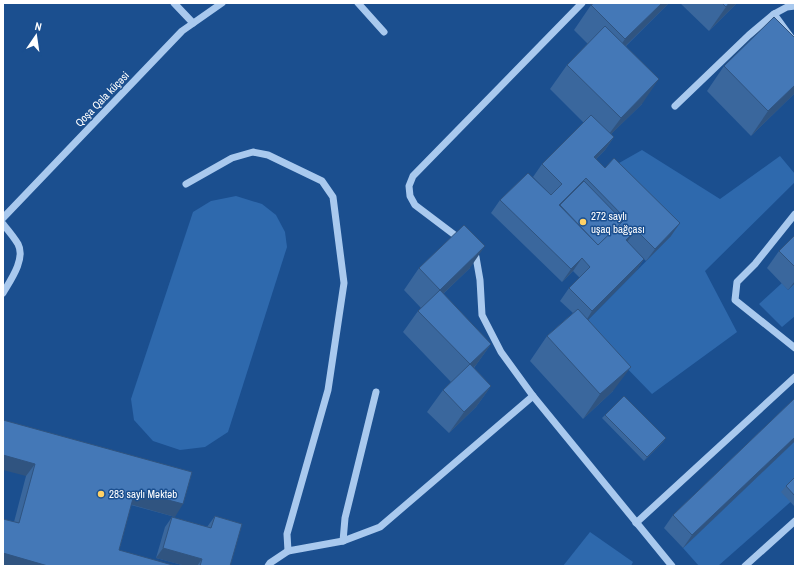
<svg xmlns="http://www.w3.org/2000/svg" width="798" height="569" font-family="'Archivo Narrow',sans-serif">
  <style>
    .green { fill: #2e69ad }
    .lines { fill: none; stroke-linecap: round; stroke-linejoin: round }
    .minor { stroke: #a9c9ee; stroke-width: 7 }
    .wall { fill: #3a679d }
    .shaded-wall { fill: #305480 }
    .building { fill: #4478b7; stroke: #305480; fill-rule: evenodd }
    .poi-dot { fill: #ffd166; stroke: #1b4f8f; stroke-width: 1.5 }
    .labels { text-anchor: middle; stroke-width: 3; stroke-linejoin: round; paint-order: stroke }
    .street-label { font-size: 11px; fill: #fff; stroke: #1b4f8f }
    .poi-label { font-size: 11px; fill: #fff; stroke: #1b4f8f; text-anchor: start }
  </style>
  <rect width="100%" height="100%" fill="#1b4f8f"/>
  <g class="green">
    <path d="M642 150 720 199 780 156 795 174V182L705 271 737 332 652 394 584 324 671 236 605 171Z"/>
    <path d="M236 196 262 204 276 215 285 232 287 247 228 432 205 447 180 450 153 441 134 420 131 399 193 212 211 201Z"/>
    <path d="M782 283 788 290 795 283V316L782 327 759 304Z"/>
    <path d="M795 441V498L718 566H699L683 548Z"/>
    <path d="M590 532 633 562 631 566H563Z"/>
  </g>
  <g class="lines">
    <g class="minor">
      <path d="M174 3 193 23"/>
      <path d="M358 3 384 32"/>
      <path d="M774 14 795 43"/>
      <path d="M675 106 749 35 774 14 787 7 795 6"/>
      <path d="M186 184 232 158 253 152 268 155 322 181 333 197 344 283 328 390 287 534 288 551 343 541 380 527 533 396"/>
      <path d="M795 214 755 264 737 282 735 300 795 348"/>
      <path d="M3 218 182 31 222 3"/>
      <path d="M3 224C8 230 14 237 18 244 26 259 10 281 3 293"/>
      <path d="M460 239 415 205 410 196 409 186 413 176 582 3"/>
      <path d="M471 252 476 257 480 280 482 315 501 352 533 396 672 566"/>
      <path d="M636 523 795 377"/>
      <path d="M343 541 345 518 376 392"/>
      <path d="M268 566 270 563 288 551"/>
      <path d="M745 566 795 521"/>
    </g>
  </g>
  <g class="wall">
    <path d="M669 3 626 46 642 104 611 134 614 137 605 150 596 159 671 236 646 261 644 259 636 271 588 319 613 391 583 419 530 361 547 336 573 313 560 301 569 288 580 278 573 271 562 282 491 213 500 200 551 195 533 177 542 164 584 123 550 89 567 65 588 44 574 30 591 5Z"/>
    <path d="M680 3H737L709 31Z"/>
    <path d="M795 38V93L751 136 707 91 724 66Z"/>
    <path d="M795 235V283L788 290 767 268 779 251Z"/>
    <path d="M419 268H470L443 294 491 344 476 365 474 368 491 386 476 407 449 433 427 412 443 390 451 382 403 332 418 311 421 308 404 290Z"/>
    <path d="M795 398V441L683 548 664 528 673 515Z"/>
    <path d="M605 415 666 438 663 442 644 461 602 418Z"/>
    <path d="M3 420 175 517 131 505 119 550 14 522 26 476Z"/>
    <path d="M795 477V507L781 492 786 486Z"/>
    <path d="M215 516 230 566H186L156 558 165 527 172 517 207 527Z"/>
  </g>
  <g class="shaded-wall">
    <path d="M662 3H669L607 64 625 39Z"/>
    <path d="M729 3H737L709 31 726 7Z"/>
    <path d="M659 79 642 104 603 142 621 118Z"/>
    <path d="M795 85V93L751 136 768 111Z"/>
    <path d="M614 137 605 150 585 170 594 157Z"/>
    <path d="M680 223 671 236 646 261 655 249Z"/>
    <path d="M636 230 627 242 626 240Z"/>
    <path d="M485 246 470 268 424 312 440 290Z"/>
    <path d="M582 258 573 271 562 282 571 269Z"/>
    <path d="M644 259 636 271 584 324 592 311Z"/>
    <path d="M795 281V283L788 290Z"/>
    <path d="M491 344 476 365 455 386 470 364Z"/>
    <path d="M631 367 613 391 583 419 600 394Z"/>
    <path d="M491 386 476 407 449 433 464 412Z"/>
    <path d="M795 437V441L683 548 692 535Z"/>
    <path d="M666 438 663 442 644 461 647 457Z"/>
    <path d="M3 455 35 464 26 476 3 470Z"/>
    <path d="M135 491 183 504 175 517 126 503Z"/>
    <path d="M163 548 202 559 197 566H186L156 558Z"/>
    <path d="M3 553 48 566H3Z"/>
  </g>
  <g class="building">
    <path d="M594 3H662L625 39 591 5Z"/>
    <path d="M722 3H729L726 7Z"/>
    <path d="M774 17 795 38V85L768 111 724 66Z"/>
    <path d="M605 26 659 79 621 118 567 65Z"/>
    <path d="M591 115 614 137 594 157 605 168 614 158 680 223 655 249 636 230 626 240 644 259 592 311 569 288 590 267 582 258 571 269 500 200 528 173 551 195 562 184 542 164ZM586 178 625 218 598 245 559 205Z"/>
    <path d="M584 181 623 221 598 245 560 205Z"/>
    <path d="M464 225 485 246 440 290 491 344 470 364 418 311 440 290 419 268Z"/>
    <path d="M795 235V267L779 251Z"/>
    <path d="M578 309 631 367 600 394 547 336Z"/>
    <path d="M470 364 491 386 464 412 443 390Z"/>
    <path d="M624 396 666 438 647 457 605 415Z"/>
    <path d="M795 398V437L692 535 673 515Z"/>
    <path d="M3 420 192 472 183 504 135 491 119 550 176 566H48L3 553V519L19 523 35 464 3 455Z"/>
    <path d="M795 477V496L786 486Z"/>
    <path d="M215 516 242 524 230 566H200L202 559 163 548 172 517 211 528Z"/>
  </g>
  <g class="poi-dot">
    <circle cx="583" cy="222" r="4"/>
    <circle cx="101" cy="494" r="4"/>
  </g>
  <g class="labels">
    <g class="street-label">
      <text transform="translate(102 99) rotate(-46)" y="4">Qoşa Qala küçəsi</text>
    </g>
    <g class="poi-label">
      <text x="591" y="220">272 saylı<tspan x="591" dy="13">uşaq bağçası</tspan></text>
      <text x="109" y="498">283 saylı Məktəb</text>
    </g>
  </g>
  <rect width="798" height="569" fill="none" stroke="#ffffff" stroke-width="8"/>
  <g transform="translate(36 36) rotate(13)" stroke="#1b4f8f" stroke-width="3" paint-order="stroke">
  <path d="M0-3L7 15L0 10L-7 15Z" fill="#ffffff"/>
  <text y="-6" font-size="11" font-weight="bold" text-anchor="middle" fill="#ffffff">N</text>
  </g>
</svg>
